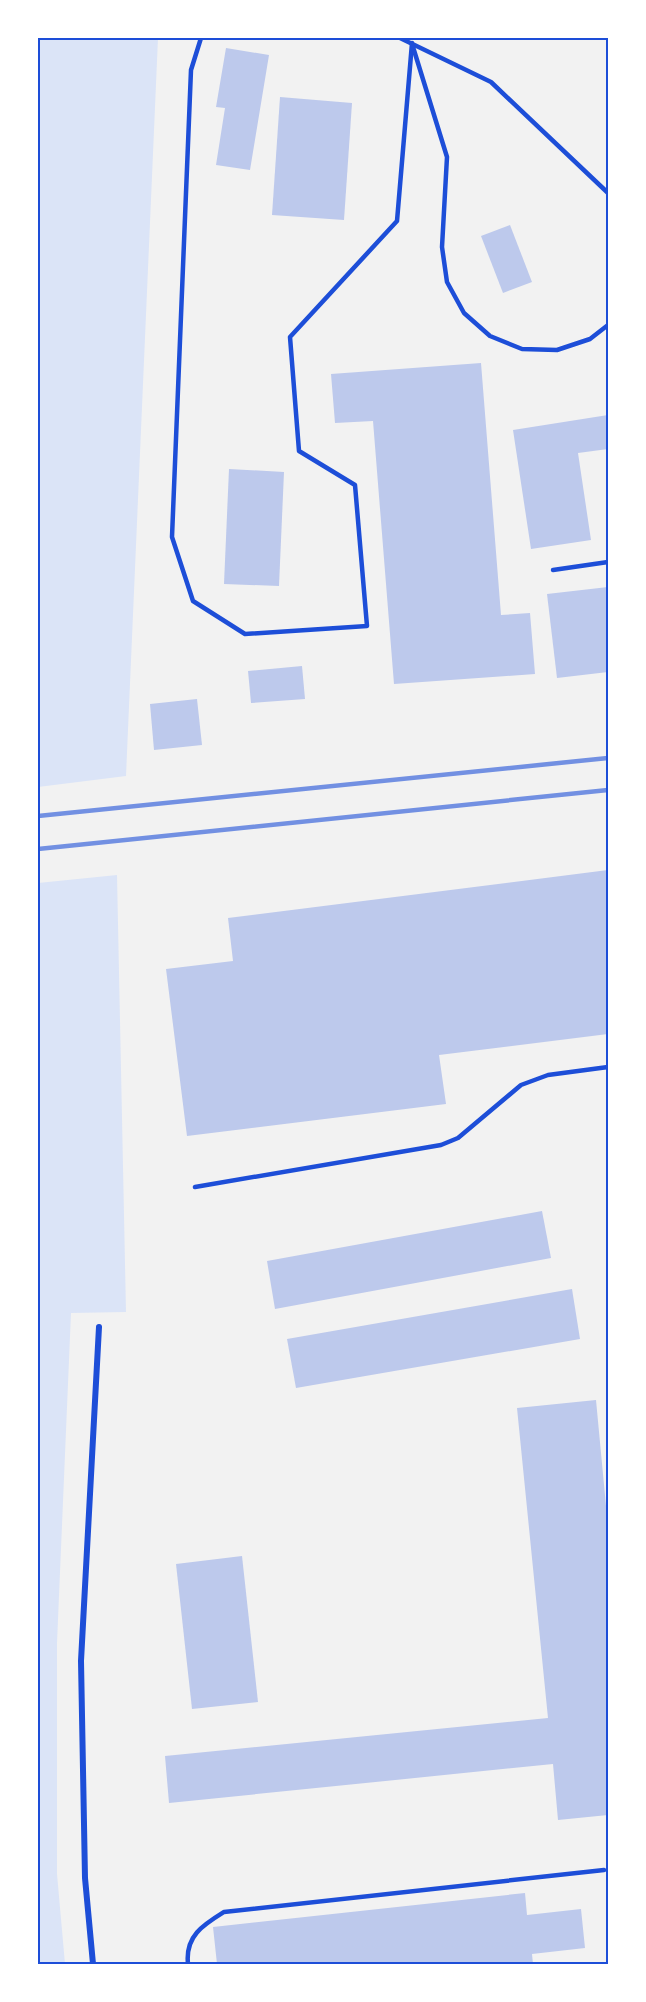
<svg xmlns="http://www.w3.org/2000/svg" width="646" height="2002" font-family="'Noto Sans',sans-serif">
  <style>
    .green { fill: #dbe4f7 }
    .building { fill: #bdc9ec }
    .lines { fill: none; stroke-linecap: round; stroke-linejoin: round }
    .service { stroke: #1d4ed8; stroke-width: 4.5 }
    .minor { stroke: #1d4ed8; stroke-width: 6 }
    .rail { stroke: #7290e2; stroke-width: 4.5 }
    .neatline { fill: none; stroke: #1d4ed8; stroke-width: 2 }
  </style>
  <rect width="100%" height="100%" fill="#f2f2f2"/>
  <g class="green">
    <path d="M38 38H158L126 776 38 787Z"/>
    <path d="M117 875 126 1312 71 1313 57 1643V1874L65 1964H38V883Z"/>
  </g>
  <g class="building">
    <path d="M226 48 269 55 250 170 216 165 225 108 216 107Z"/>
    <path d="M280 97 352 103 344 220 272 215Z"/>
    <path d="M510 225 532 282 503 293 481 236Z"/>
    <path d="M481 363 501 615 530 613 535 674 394 684 373 421 335 423 331 374Z"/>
    <path d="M608 415V449L578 453 591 540 531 549 513 430Z"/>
    <path d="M229 469 284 472 279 586 224 584Z"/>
    <path d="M608 587V672L557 678 547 594Z"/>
    <path d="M302 666 305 699 251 703 248 671Z"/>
    <path d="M197 699 202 745 154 750 150 704Z"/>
    <path d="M608 870V1034L439 1055 446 1104 187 1136 166 969 233 961 228 918Z"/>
    <path d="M542 1211 551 1258 275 1309 267 1261Z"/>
    <path d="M572 1289 580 1339 296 1388 287 1339Z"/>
    <path d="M596 1400 608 1527V1815L558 1820 553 1764 169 1803 165 1756 548 1718 517 1408Z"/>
    <path d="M242 1556 258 1702 192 1709 176 1564Z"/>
    <path d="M525 1893 527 1915 581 1909 585 1948 532 1954 533 1964H217L213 1927Z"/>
  </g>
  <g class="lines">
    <g class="service">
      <path d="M201 38 191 70 172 537 193 601 245 634 367 626 355 485 299 451 290 337 397 221 412 43"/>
      <path d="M400 38 491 82 608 193"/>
      <path d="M413 47 447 157 442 247 447 282 464 313 490 336 522 349 557 350 590 339 608 325"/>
      <path d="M553 570 608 562"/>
      <path d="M195 1187 441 1145 458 1138 521 1085 548 1075 608 1067"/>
      <path d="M188 1964C185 1936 203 1925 224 1912L604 1870"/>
    </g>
    <path class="minor" d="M93 1964 85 1878 81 1661 99 1327"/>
    <g class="rail">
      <path d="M38 816 608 758"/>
      <path d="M38 849 608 790"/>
    </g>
  </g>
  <rect width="646" height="2002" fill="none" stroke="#ffffff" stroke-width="78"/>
  <rect x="39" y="39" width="568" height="1924" class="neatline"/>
</svg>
